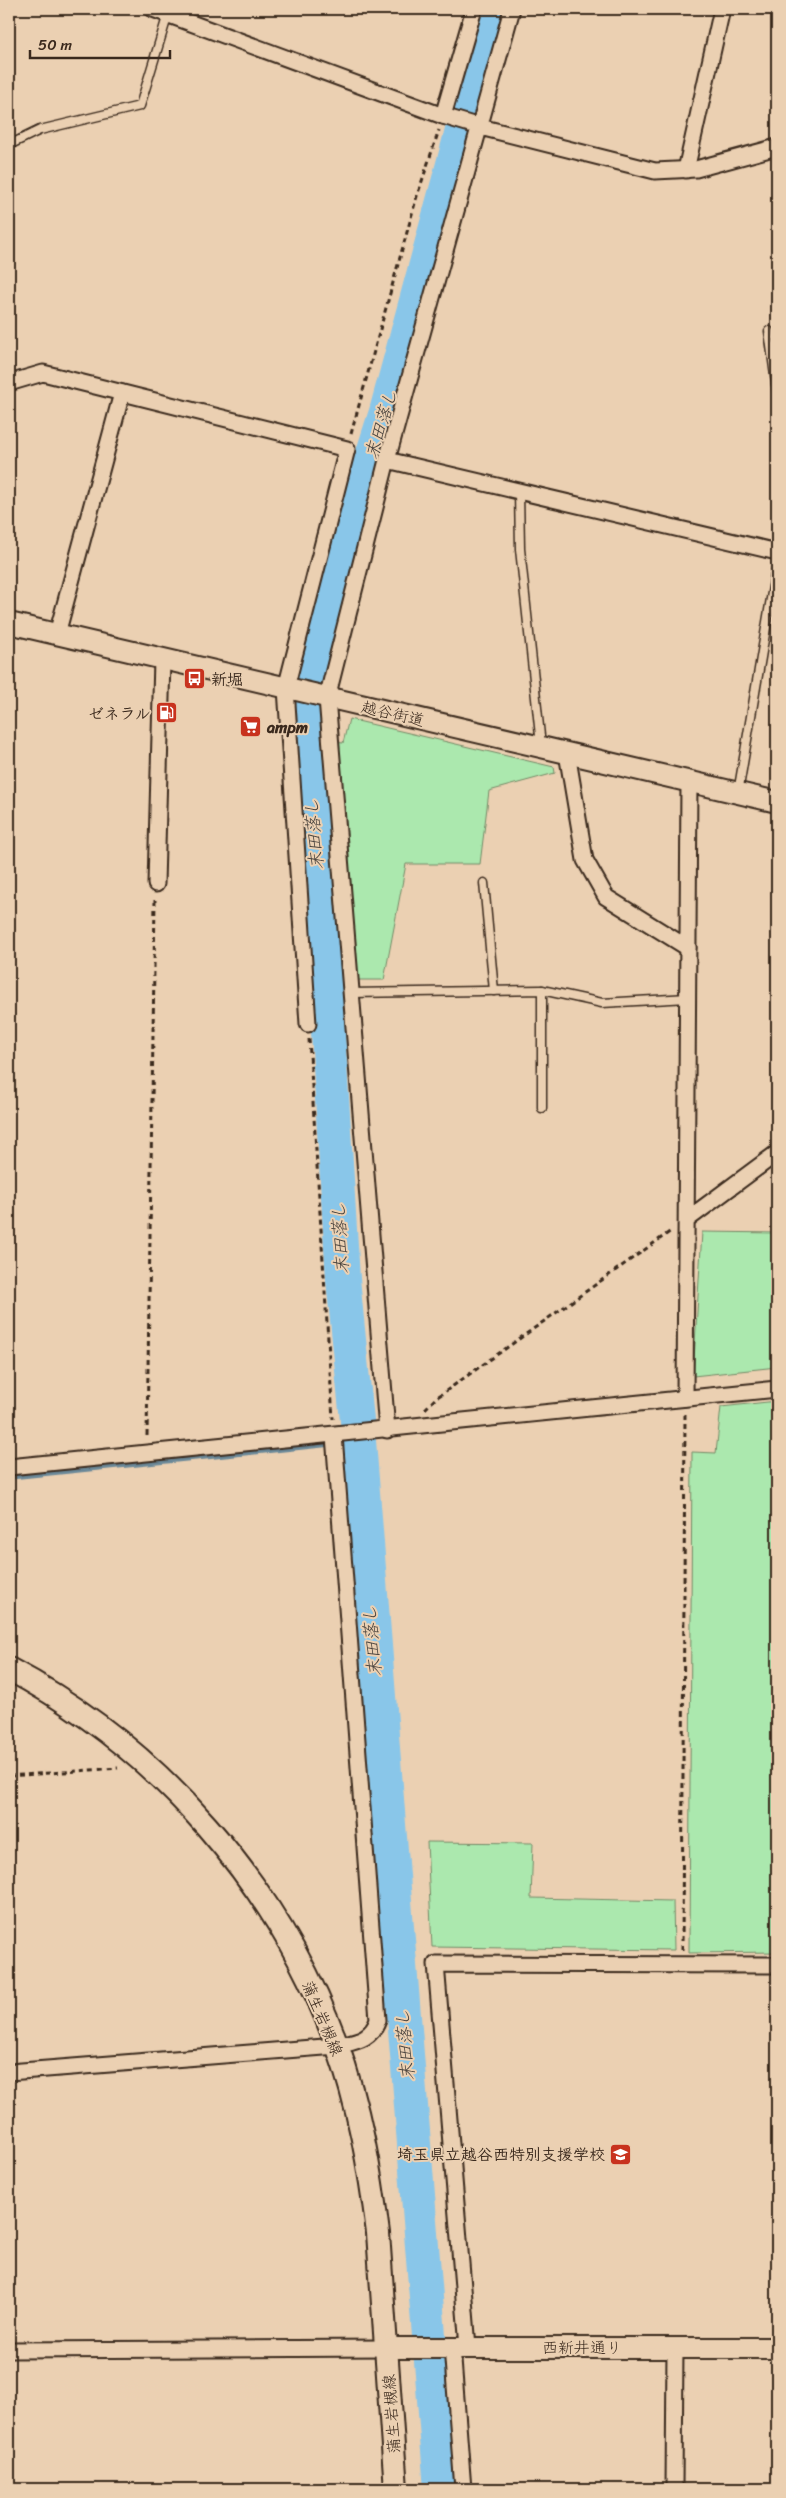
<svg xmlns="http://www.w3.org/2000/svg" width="786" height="2498" font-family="Sriracha,'Klee One',sans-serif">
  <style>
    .green { fill: #abe8ae; stroke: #738966 }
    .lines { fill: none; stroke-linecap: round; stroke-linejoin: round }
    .stream { stroke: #6a8898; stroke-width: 5.5 }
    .river { stroke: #89c6e9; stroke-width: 34 }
    .service-casing { stroke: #3b2a1e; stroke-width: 11 }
    .minor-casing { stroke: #3b2a1e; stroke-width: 19 }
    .tertiary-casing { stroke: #3b2a1e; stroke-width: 24 }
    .secondary-casing { stroke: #3b2a1e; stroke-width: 26 }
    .path { stroke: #3b2a1e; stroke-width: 3; stroke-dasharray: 5 4; stroke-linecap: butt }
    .service { stroke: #ebd0b2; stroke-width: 8 }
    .minor { stroke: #ebd0b2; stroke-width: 15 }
    .tertiary { stroke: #ebd0b2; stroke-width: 20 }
    .secondary { stroke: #ebd0b2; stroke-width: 22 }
    .labels { text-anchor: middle; stroke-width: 4; stroke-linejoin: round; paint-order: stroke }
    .poi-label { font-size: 16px; font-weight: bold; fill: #3b2a1e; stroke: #ebd0b2; text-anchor: start }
    .street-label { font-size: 16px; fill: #3b2a1e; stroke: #ebd0b2 }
    .water-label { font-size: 18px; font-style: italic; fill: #47413c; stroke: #ebd0b2 }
  </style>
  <rect width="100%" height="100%" fill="#ebd0b2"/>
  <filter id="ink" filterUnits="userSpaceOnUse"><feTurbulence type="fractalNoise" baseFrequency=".02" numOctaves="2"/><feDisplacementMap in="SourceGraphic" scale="10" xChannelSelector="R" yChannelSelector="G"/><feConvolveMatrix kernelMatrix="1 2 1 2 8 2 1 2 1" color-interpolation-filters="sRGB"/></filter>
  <g filter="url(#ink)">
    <g class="green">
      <path d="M349 719 554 767 555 773 489 791 480 864H406L384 980H358L334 742 343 743Z"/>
      <path d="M702 1232 777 1233V1367L693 1376Z"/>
      <path d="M777 1401V1952L689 1953 692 1452 716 1453 721 1407Z"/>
      <path d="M427 1842 533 1843 531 1898 673 1901 674 1950 432 1947Z"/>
    </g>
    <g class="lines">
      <g class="stream">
        <path d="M9 1477 359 1441"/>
        <path d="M9 2476 11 2489"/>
      </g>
      <path class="river" d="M441 2489 359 1441 343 1279 322 932 305 727 310 674 353 516 386 412 495 9"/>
      <defs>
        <g id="service">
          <path d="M9 145 40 130 140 106 168 14"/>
          <path d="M769 331 777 391"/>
          <path d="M519 491 520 549 541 745"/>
          <path d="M738 793 777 563"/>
          <path d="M484 883 494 991"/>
          <path d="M350 993 542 990 602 1003 688 998"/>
          <path d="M542 1108V990"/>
        </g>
        <g id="minor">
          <path d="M153 9 443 116 480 127 655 171 696 169 777 147"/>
          <path d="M443 116 474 9"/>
          <path d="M686 170 722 9"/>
          <path d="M9 383 43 373 347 449 286 688 308 1024"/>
          <path d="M387 460 777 552"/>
          <path d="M57 634 122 393"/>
          <path d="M567 753 585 860 606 897 688 948"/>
          <path d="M156 884 162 660"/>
          <path d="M688 1219 777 1153"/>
          <path d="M685 1398 689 781"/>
          <path d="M387 1430 327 698 387 460 512 9"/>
          <path d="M9 1467 777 1389"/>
          <path d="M9 2072 337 2046C356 2041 371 2040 378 2020L334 1435"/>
          <path d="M452 2347 463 2489"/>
          <path d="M468 2347 436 1964 777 1965"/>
          <path d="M9 2350 386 2348"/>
          <path d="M674 2489 675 2347"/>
        </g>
        <g id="tertiary">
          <path d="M9 623 777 802"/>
          <path d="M386 2348H777"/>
        </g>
        <path id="secondary" d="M9 1669C159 1748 278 1885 337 2045 359 2106 370 2169 378 2233L396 2489"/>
      </defs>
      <use href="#service" class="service-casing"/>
      <use href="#minor" class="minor-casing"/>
      <use href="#tertiary" class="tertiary-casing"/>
      <use href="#secondary" class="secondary-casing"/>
      <g class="path">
        <path d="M351 434 417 196 439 130"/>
        <path d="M309 1039 333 1419"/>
        <path d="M425 1409 436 1398 671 1231"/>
        <path d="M147 1436 155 900"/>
        <path d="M9 1776 118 1768"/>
        <path d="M682 1950 685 1414"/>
      </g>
      <use href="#service" class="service"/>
      <use href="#minor" class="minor"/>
      <use href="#tertiary" class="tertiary"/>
      <use href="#secondary" class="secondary"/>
    </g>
  </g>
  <defs>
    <symbol id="bus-square" viewBox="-11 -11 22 22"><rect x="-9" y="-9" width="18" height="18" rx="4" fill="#c8321e" stroke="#ebd0b2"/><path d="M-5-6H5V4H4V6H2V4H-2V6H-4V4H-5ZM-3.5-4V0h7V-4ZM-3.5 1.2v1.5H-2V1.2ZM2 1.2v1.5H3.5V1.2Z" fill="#fff"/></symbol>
    <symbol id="fuel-square" viewBox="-11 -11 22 22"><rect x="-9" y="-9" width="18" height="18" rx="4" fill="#c8321e" stroke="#ebd0b2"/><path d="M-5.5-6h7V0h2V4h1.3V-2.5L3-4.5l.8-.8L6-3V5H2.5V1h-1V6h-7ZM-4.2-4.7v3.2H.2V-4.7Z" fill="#fff"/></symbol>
    <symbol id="supermarket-square" viewBox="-11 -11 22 22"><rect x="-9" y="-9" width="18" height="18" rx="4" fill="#c8321e" stroke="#ebd0b2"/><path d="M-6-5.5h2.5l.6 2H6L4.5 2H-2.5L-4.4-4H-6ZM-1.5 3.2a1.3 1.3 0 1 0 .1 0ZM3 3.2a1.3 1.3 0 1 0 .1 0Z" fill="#fff"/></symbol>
    <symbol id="school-square" viewBox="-11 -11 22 22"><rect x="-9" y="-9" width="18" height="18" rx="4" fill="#c8321e" stroke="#ebd0b2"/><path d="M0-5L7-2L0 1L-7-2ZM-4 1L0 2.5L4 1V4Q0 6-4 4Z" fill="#fff"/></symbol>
  </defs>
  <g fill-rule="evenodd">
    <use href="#bus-square" x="182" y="666" width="25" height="25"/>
    <use href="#fuel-square" x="154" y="700" width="25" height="25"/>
    <use href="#supermarket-square" x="238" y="714" width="25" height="25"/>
    <use href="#school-square" x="608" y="2142" width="25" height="25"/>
  </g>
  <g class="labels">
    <g class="poi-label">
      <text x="211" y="685">新堀</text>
      <text x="151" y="719" text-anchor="end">ゼネラル</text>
      <text x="267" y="733">ampm</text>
      <text x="605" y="2160" text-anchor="end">埼玉県立越谷西特別支援学校</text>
    </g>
    <g class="street-label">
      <text transform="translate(393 713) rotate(13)" y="6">越谷街道</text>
      <text transform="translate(323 2018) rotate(67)" y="6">蒲生岩槻線</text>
      <text x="582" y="2353">西新井通り</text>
      <text transform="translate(391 2414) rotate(-94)" y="6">蒲生岩槻線</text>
    </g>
    <g class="water-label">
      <text transform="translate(381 424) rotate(-73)" y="6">末田落し</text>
      <text transform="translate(314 834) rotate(-95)" y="6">末田落し</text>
      <text transform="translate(340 1238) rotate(-93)" y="6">末田落し</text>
      <text transform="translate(372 1641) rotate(-95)" y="6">末田落し</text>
      <text transform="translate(405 2045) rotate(-95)" y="6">末田落し</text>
    </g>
  </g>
  <rect width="786" height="2498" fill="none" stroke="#ebd0b2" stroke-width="30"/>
  <rect x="15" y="15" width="756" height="2468" fill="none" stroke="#3b2a1e" stroke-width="2" filter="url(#ink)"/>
  <path d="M30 50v8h140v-8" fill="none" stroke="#3b2a1e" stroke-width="2.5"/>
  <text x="38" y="50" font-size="15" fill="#3b2a1e" stroke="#ebd0b2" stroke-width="4" paint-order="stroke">50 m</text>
</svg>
